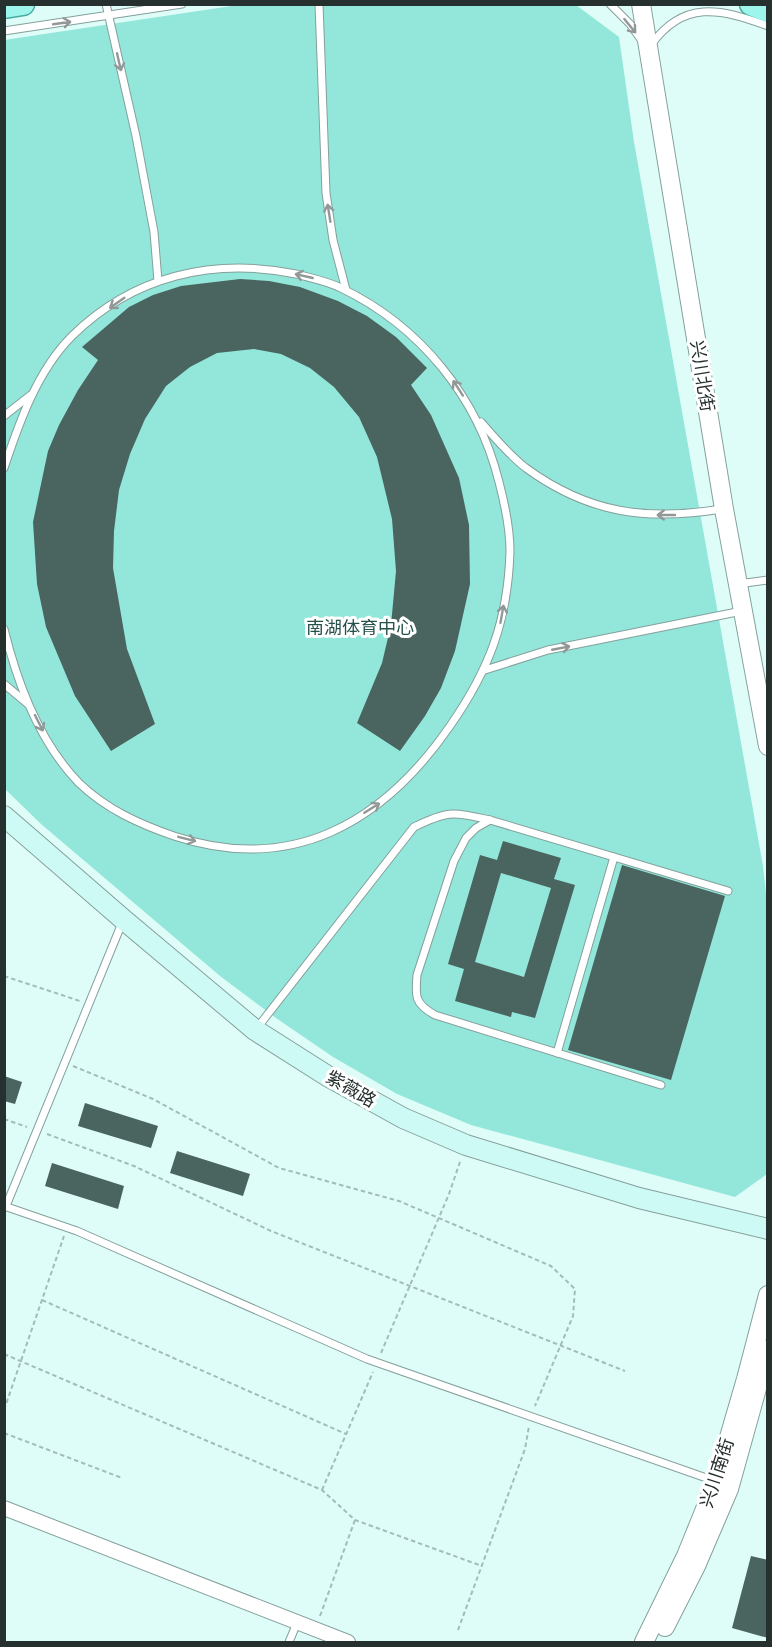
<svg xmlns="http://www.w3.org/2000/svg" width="772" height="1647" font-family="'PT Sans','Noto Sans SC',sans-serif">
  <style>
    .green { fill: #93e7da }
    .building { fill: #4a6460; fill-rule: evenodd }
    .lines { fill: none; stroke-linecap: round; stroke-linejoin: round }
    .service-casing { stroke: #84a09c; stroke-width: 9 }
    .minor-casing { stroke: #84a09c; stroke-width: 16 }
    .tertiary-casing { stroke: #84a09c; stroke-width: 20 }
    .secondary-casing { stroke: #84a09c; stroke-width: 22 }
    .primary-casing { stroke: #49aca0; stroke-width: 25 }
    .path { stroke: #a4bcb8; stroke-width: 2; stroke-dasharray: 4.5 3; stroke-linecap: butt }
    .service { stroke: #fff; stroke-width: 7 }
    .minor { stroke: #fff; stroke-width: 14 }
    .tertiary { stroke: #fff; stroke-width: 18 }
    .secondary { stroke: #cefaf5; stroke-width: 20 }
    .primary { stroke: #9df5eb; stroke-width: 22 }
    .oneway { stroke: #929897 }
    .labels { text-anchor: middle; stroke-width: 6; stroke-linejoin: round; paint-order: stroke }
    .street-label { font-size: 18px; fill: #26312f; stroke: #fff }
    .park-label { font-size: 18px; fill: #27524c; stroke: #fff }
  </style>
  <rect width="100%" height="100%" fill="#dffdf8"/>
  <path class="green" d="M245 4 576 5 619 37 634 142 763 866 767 903V1174L735 1197 471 1125 397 1094 333 1057 276 1018 220 976 41 824 5 789 4 40Z"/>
  <g class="building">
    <path d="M240 279 269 281 300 287 338 301 367 316 396 337 427 368 411 385 431 415 459 478 469 525 470 584 455 651 441 688 425 716 400 751 357 723 382 663 391 625 396 571 392 519 377 457 359 417 334 387 310 368 281 354 254 349 217 353 190 367 166 386 145 419 130 454 119 490 114 531 113 568 127 649 155 724 111 751 75 696 46 627 37 584 33 522 48 451 59 425 78 390 98 360 82 347 129 307 153 295 181 286Z"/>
    <path d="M503 841 561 858 554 879 575 885 535 1018 512 1012 511 1017 455 1001 464 969 448 964 480 855 497 860ZM501 873 551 888 524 977 475 962Z"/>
    <path d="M622 865 725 896 671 1080 568 1050Z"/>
    <path d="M4 1076 22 1082 15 1104 4 1101Z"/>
    <path d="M85 1103 158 1126 151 1148 78 1126Z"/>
    <path d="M177 1151 250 1174 243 1196 170 1173Z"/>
    <path d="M52 1163 124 1186 118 1209 45 1186Z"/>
    <path d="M751 1556 768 1560V1638L732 1628Z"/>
  </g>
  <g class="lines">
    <defs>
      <g id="service">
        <path d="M106 4 136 136 154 232 158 281"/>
        <path d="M319 4 326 193 333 240 346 290"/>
        <path d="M610 4 630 24 642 41"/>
        <path d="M4 31 182 4"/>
        <path d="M651 45C683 0 720 8 768 26"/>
        <path d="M4 416 32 394"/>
        <path d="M481 422C495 438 509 455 526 468 589 514 647 521 722 509"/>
        <path d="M4 468C19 423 37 371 72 336 133 276 213 257 296 274 311 278 327 281 341 288 420 326 478 397 499 482 505 505 510 528 510 551 508 621 489 670 450 726 383 823 292 875 174 836 139 824 106 809 79 783 40 743 17 682 4 629"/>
        <path d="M738 584 768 580"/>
        <path d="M485 670 548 650 742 611"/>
        <path d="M4 684 28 704"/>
        <path d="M490 820 476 828 466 838 454 861 417 975C415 997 415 1004 435 1015L661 1085"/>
        <path d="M257 1028 414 827C449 810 452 812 490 820L728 891"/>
        <path d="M557 1053 614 857"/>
        <path d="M4 1206 77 1231 367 1359 715 1481"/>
        <path d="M6 1206 122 923"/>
        <path d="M289 1642 297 1623"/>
      </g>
      <path id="minor" d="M4 1508 348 1642"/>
      <g id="tertiary">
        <path d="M641 4 724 509 768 746"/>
        <path d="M665 1627 696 1566 729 1489 768 1349"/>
        <path d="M644 1642 686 1556 716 1482 746 1379 768 1295"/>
      </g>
      <path id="secondary" d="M4 816 124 920 255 1030 329 1077 403 1118 466 1145 639 1198 768 1229"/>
      <g id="primary">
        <path d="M751 4 768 11"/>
        <path d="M4 7 23 4"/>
      </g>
    </defs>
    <use href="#service" class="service-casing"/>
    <use href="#minor" class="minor-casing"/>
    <use href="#tertiary" class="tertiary-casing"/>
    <use href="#secondary" class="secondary-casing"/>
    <use href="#primary" class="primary-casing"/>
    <g class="path">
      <path d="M4 976 80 1001"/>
      <path d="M73 1066 153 1099 279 1168 399 1201 551 1266 575 1289 573 1316 535 1406"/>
      <path d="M4 1119 27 1127"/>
      <path d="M47 1134 134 1166 271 1231 625 1371"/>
      <path d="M42 1300 346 1434"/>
      <path d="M381 1353 449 1194 461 1159"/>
      <path d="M4 1354 322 1490 355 1520 482 1566"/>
      <path d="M4 1410 64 1236"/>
      <path d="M4 1433 122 1478"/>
      <path d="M322 1490 373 1372"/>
      <path d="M320 1616 355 1520"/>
      <path d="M458 1630 525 1449 529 1426"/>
    </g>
    <use href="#service" class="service"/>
    <use href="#minor" class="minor"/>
    <use href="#tertiary" class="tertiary"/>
    <use href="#secondary" class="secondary"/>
    <use href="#primary" class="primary"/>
  </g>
  <defs><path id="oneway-shaft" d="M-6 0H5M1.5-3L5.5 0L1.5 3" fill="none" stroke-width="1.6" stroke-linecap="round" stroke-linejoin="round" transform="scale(1.5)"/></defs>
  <g class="oneway">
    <use href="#oneway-shaft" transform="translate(62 23) rotate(-8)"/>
    <use href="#oneway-shaft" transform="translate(630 26) rotate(51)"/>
    <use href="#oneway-shaft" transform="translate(119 62) rotate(77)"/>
    <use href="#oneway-shaft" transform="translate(329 213) rotate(-99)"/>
    <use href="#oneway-shaft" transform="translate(304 276) rotate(-167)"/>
    <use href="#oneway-shaft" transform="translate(117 303) rotate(145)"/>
    <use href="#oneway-shaft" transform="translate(458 388) rotate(-123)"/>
    <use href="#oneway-shaft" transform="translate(666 515) rotate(180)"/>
    <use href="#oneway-shaft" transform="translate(502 614) rotate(-80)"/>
    <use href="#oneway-shaft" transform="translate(561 648) rotate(-11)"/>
    <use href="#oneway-shaft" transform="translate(39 723) rotate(63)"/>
    <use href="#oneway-shaft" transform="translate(372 808) rotate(-32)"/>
    <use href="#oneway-shaft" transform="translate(187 839) rotate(14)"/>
  </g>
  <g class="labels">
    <g class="street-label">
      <text transform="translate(702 376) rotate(81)" y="6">兴川北街</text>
      <text transform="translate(351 1089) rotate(30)" y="6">紫薇路</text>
      <text transform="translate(717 1473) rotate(-72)" y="6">兴川南街</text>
    </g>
    <g class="park-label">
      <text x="360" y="634">南湖体育中心</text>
    </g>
  </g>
  <rect width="772" height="1647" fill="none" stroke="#26312f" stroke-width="12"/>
</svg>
